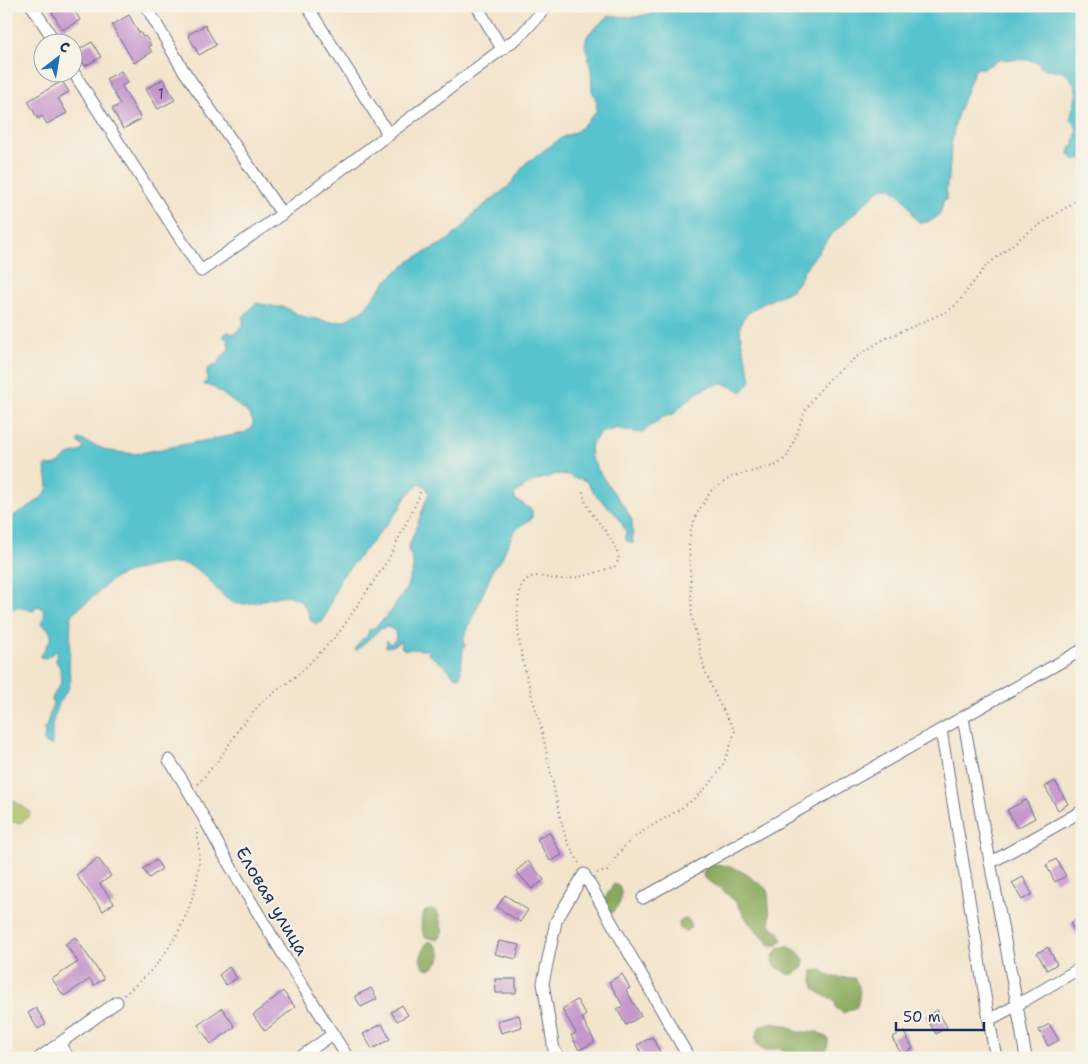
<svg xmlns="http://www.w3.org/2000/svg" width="1088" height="1064" font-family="'Shantell Sans',sans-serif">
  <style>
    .green { fill: #adc368; stroke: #647963 }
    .forest { fill: #8aa95c; stroke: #526c5d }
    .water { fill: #56c3cd; stroke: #387996 }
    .building { fill: #c595cc }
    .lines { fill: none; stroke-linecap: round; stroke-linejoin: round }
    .minor-casing { stroke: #676e84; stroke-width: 13 }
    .path { stroke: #676e84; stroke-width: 2; stroke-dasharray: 1 4; stroke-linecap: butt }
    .minor { stroke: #fff; stroke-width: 11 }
    .labels { text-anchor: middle; stroke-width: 4; stroke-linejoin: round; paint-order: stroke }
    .number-label { font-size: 15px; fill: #46487a }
    .street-label { font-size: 18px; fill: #1b2f5e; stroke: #f7f3e8 }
  </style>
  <rect width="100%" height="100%" fill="#f7f3e8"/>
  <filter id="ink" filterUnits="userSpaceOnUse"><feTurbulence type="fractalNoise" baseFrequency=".02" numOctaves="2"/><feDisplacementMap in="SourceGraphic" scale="10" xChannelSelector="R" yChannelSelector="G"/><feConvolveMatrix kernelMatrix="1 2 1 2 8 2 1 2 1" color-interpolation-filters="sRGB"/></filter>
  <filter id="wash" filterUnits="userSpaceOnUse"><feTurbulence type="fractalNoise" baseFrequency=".0096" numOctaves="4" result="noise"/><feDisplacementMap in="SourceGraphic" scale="20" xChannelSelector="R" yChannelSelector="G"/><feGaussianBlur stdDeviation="1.12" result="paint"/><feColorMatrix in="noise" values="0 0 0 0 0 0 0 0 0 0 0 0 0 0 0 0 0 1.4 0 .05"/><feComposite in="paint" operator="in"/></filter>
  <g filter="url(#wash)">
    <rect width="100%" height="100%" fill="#f3e4cc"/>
    <path class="green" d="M14 801 31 812C28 821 20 824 11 822L6 813 7 804Z"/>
    <g class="forest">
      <path d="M708 864C737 864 746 874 768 890L770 925 780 933 782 940 779 944 772 947 749 923 736 902 720 888 704 878 703 873Z"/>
      <path d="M613 884 618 885C625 895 620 907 610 914L605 899Z"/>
      <path d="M433 909 438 913 443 933 438 940 425 937C420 927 420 921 425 911Z"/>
      <circle cx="685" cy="925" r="6"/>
      <path d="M429 941C437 944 439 948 441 957L434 967 429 969 423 967 420 959 424 947Z"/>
      <path d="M787 946 797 951 804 959 803 967 796 973 789 975 775 966 772 962 773 956 779 948Z"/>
      <path d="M822 970 831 977 854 978C862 988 860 995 857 1007L843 1013 836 1008 835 1002 815 990 812 981 813 971Z"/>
      <path d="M772 1023 785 1025 798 1032H818L828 1038C829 1047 825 1050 825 1058H793L779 1048 764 1051 758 1046 755 1038 760 1026Z"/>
    </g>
    <path class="water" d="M661 6H1082V160L1081 158 1074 160 1069 154 1070 148 1074 146C1074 134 1082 130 1070 119 1075 96 1084 90 1063 71H1053L1040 67 1039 63 1029 60 1001 59 984 68H978L974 71 956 119 951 146 949 178 947 184 946 200 943 201C942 216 934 222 920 223 913 218 913 212 908 205 904 198 897 192 890 187L881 188 830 236 802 273V276C799 280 795 288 790 291 777 298 741 309 740 328 740 345 749 363 751 381L742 392C736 389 727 383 720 384 701 387 685 401 674 414L666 415 641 433 622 430 618 428 600 433 590 446 591 458 605 481 624 506 632 520 633 544 626 540V531L618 517 594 493 586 481 581 479 573 478 569 475 557 474 532 482 514 494 515 499 532 510V518L514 531 500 562 495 565 464 638 465 646 463 650 460 677 454 676 445 666 428 654 429 649C421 652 413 647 405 650L401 647 400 641 393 646 386 647 387 640 390 644 396 639 395 631 388 627 380 629 356 651V648L362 639 366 638 369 630 374 628 390 613 406 589 413 569V562L408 549 429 493 426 487 420 483 406 496 399 510 340 579 323 621 317 624 311 621C298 575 267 606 238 604 225 603 213 583 204 575 198 570 191 565 184 564 166 561 124 571 110 581 106 584 103 588 99 592 91 599 83 605 75 611L71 617 69 670 71 679 68 689 60 701 52 725V747L50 744H46L44 741 45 731 43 729 46 727 53 703 52 698 61 683 60 668 56 661 58 650 45 658 40 657 52 637 48 628 41 624C45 618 46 613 41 607L36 606 34 611C22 609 15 603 6 614V520C17 513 39 503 46 492 50 485 46 475 45 468L47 465C59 469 60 459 69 455 75 452 79 454 84 448L78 442 79 439 109 451 135 454 244 433 252 428 253 421 247 412 213 387 203 384 207 381V369L216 365 229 349 228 339 223 337 227 332 234 334 243 326V317L256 303 277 307H284L301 316 330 322 343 321 360 312 368 304 386 281 408 262 448 240 464 226 474 213 509 186 526 163 563 137 577 131 596 112 597 102 592 91 591 69 585 45 587 36 592 30 609 16 636 17 652 13Z"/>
    <g id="blocks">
      <g class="building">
        <path d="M57 6H72L80 20 62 30 51 10Z"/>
        <path d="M129 15 139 33 140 32 143 37 145 36 151 45 148 46 152 52 134 63 112 25Z"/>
        <path d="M205 25 216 45 199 55 188 35Z"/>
        <path d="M92 42 101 57 85 66 76 51Z"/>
        <path d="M121 71 128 82 122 86 141 119 123 129 112 109 120 104 106 79Z"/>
        <path d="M163 79 175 100 158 109 146 89Z"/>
        <path d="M62 81 69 92 58 98 67 113 47 124 42 116 38 119 28 101Z"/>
        <path d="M1055 781 1068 804 1058 810 1045 787Z"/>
        <path d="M1026 800 1035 818 1017 828 1007 810Z"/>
        <path d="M549 832 562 855 550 861 537 839Z"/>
        <path d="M98 858 111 876 100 884 114 903 103 911 76 875Z"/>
        <path d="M1056 859 1066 876 1055 882 1046 865Z"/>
        <path d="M156 860 162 869 149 878 143 869Z"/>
        <path d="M528 861 544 880 532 889 516 871Z"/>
        <path d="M1023 877 1032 894 1022 900 1012 883Z"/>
        <path d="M505 895 528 910 520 922 497 907Z"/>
        <path d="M1082 916V943L1070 923Z"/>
        <path d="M75 937 104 979 94 985 90 979 64 996 52 979 78 962 65 944Z"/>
        <path d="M499 941 520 945 516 959 495 954Z"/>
        <path d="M1048 947 1057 964 1047 970 1037 953Z"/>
        <path d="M229 967 237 978 226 985 219 975Z"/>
        <path d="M622 974 630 988 626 990 641 1016 626 1025 617 1009 623 1006 609 982Z"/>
        <path d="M495 979H516V993H496Z"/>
        <path d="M371 988 377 999 361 1007 355 996Z"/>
        <path d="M283 991 295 1007 265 1031 253 1015Z"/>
        <path d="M577 1000 586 1015 582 1018 595 1042 579 1050 571 1035 576 1033 562 1009Z"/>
        <path d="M402 1005 408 1015 397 1021 391 1012Z"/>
        <path d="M36 1008 46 1024 38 1029 28 1013Z"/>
        <path d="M222 1008 235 1027 211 1044 198 1025Z"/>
        <path d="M937 1010 947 1027 936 1034 926 1017Z"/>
        <path d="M519 1015 522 1027 501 1033 497 1021Z"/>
        <path d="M382 1024 390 1039 372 1049 363 1034Z"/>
        <path d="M1049 1024 1059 1040 1048 1046 1039 1030Z"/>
        <path d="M903 1031 913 1048 902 1055 892 1038Z"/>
        <path d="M652 1037 660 1052 649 1058H644L637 1045Z"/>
      </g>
    </g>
  </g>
  <g filter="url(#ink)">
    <use href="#blocks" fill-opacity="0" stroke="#676e84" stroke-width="1"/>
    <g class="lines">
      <defs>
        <g id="minor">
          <path d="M32 6 55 42"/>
          <path d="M146 6 182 68 282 214 521 35 547 6"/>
          <path d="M307 6 389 135"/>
          <path d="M477 6 502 49"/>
          <path d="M72 70 201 271 282 214"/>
          <path d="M963 718 1017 1005 1082 967"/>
          <path d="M941 730 989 1020"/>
          <path d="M169 760C193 794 211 833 232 869 269 933 308 995 348 1058"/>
          <path d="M990 863 1082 811"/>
          <path d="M643 898 1082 650"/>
          <path d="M59 1044 69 1058"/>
          <path d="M39 1058 117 1002"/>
          <path d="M299 1058 333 1034"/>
          <path d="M559 1058 554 1050 543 983 556 921 584 874 689 1058"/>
          <path d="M996 1058 989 1020 1017 1005 1026 1058"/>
        </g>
      </defs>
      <use href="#minor" class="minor-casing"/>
      <g class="path">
        <path d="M198 784 220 758 240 727 261 703 301 672 339 633 388 560 419 497 420 491"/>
        <path d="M579 863C574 853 567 843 564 832 555 798 549 762 541 728 530 687 515 648 518 604 519 596 519 586 526 580 533 573 546 578 555 579 575 580 596 573 615 566L619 559C613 530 583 514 583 489"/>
        <path d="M597 873 608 871C614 860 620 850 630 841 642 830 658 823 672 814 687 805 702 793 713 780 724 766 730 748 735 731L718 701 705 671 692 618 689 545 691 528 698 512 711 491 731 477 777 465 786 458 792 446 805 411 815 396 830 378 855 358 884 339 948 311 957 304 985 267 1024 235 1082 197"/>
        <path d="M124 995C137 984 150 973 160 960 187 925 207 873 196 829"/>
      </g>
      <use href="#minor" class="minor"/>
    </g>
  </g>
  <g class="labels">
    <g class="number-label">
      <text x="161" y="99">1</text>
    </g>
    <g class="street-label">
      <text transform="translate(272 901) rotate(59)" y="6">Еловая улица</text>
    </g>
  </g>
  <rect width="1088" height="1064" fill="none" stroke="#f7f3e8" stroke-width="25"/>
  <g transform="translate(58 58) rotate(31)"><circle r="24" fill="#f7f3e8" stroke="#9fa5b1"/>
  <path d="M0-4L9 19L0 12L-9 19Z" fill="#1f6fb2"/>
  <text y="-8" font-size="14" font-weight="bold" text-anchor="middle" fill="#1b2f5e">С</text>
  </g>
  <path d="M896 1022v8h88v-8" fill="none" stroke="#1b2f5e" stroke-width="2.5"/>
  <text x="903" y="1022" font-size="15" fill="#1b2f5e" stroke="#f7f3e8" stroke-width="4" paint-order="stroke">50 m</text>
</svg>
